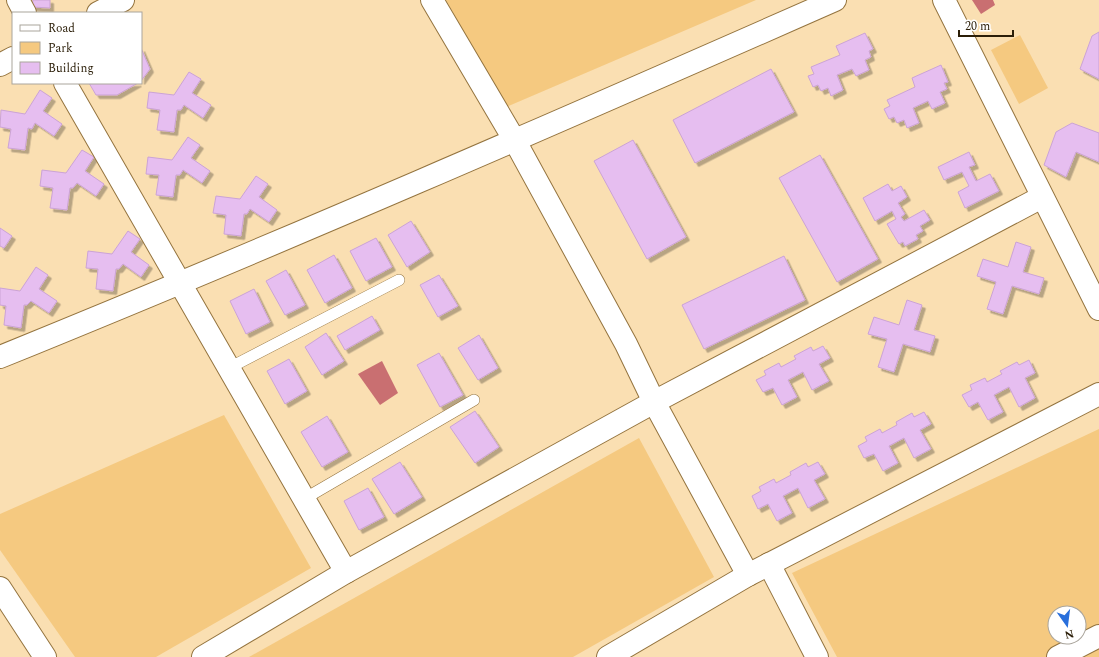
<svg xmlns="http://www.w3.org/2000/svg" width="1099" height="657" font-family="Spectral,serif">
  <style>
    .green { fill: #f5c980; fill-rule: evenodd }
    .water { fill: #c96f71 }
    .building { fill: #e6bef0; stroke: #cba3d5; filter: url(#shadow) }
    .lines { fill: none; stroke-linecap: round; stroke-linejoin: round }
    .service-casing { stroke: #94743f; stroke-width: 12 }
    .minor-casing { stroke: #94743f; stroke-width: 24 }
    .tertiary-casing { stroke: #94743f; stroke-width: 24 }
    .service { stroke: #fff; stroke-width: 11 }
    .minor { stroke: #fff; stroke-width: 22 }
    .tertiary { stroke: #fff; stroke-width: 22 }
  </style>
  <defs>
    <filter id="shadow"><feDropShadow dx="3.5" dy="3.5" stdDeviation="0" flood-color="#0004"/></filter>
  </defs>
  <rect width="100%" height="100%" fill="#fadfb2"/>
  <g class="green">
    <path d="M446 0H756L506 107Z"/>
    <path d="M1020 35 1048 88 1019 104 991 50Z"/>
    <path d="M224 415 311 568 156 657H75L0 550V514Z"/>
    <path d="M1099 429V657H837L792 573ZM1055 613H1079V637H1055Z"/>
    <path d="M639 438 714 577 573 657H249Z"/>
  </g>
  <g class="water">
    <path d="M972 0H993L995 5 981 14Z"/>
    <path d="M382 361 398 393 380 405 358 374Z"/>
  </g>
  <g class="building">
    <path d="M33 0H50V8L32 7Z"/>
    <path d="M1099 32V79L1080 69 1092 36Z"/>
    <path d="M865 33 873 49 869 51 871 57 865 60 869 70 856 76 852 69 837 75 843 90 831 96 828 88 821 91 818 85 813 87 808 76 814 74 811 67 840 55 836 46Z"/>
    <path d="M141 48 150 69 141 81Z"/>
    <path d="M941 65 948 82 944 83 947 89 940 92 945 103 932 109 928 101 913 108 919 123 907 128 904 120 897 123 894 117 889 119 884 109 890 106 887 100 915 87 912 78Z"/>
    <path d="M771 69 794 112 695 163 673 120Z"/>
    <path d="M189 72 201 79 192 93 211 105 203 118 184 105 181 110H177L174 132 157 130 160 110 147 108 149 92 174 95Z"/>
    <path d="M89 83H138L117 95H96Z"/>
    <path d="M40 90 52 98 43 111 62 124 54 136 35 123 32 129 28 128 25 150 8 148 11 129 0 127 1 110 25 114Z"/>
    <path d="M1072 123 1099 133V162L1076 152 1066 177 1044 165 1056 132Z"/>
    <path d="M188 137 200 145 191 158 210 171 202 183 183 170 180 175H176L173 197 156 195 159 175 146 174 148 157 172 160Z"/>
    <path d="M633 140 686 237 647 259 594 161Z"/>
    <path d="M82 150 94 157 85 171 104 184 96 196 77 183 73 188H70L67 210 50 208 53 188 40 186 42 170 66 173Z"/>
    <path d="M969 152 975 165 969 167 976 181 990 174 999 191 965 208 958 192 969 186 962 172 944 180 938 167Z"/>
    <path d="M820 155 878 259 837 282 779 178Z"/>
    <path d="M256 176 268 184 259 197 277 210 269 222 250 209 247 214H244L241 236 224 234 226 215 213 213 216 196 240 199Z"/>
    <path d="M888 184 892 191 901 186 907 197 898 203 905 214 901 217 904 221 924 210 930 220 920 226 923 231 916 235 918 239 905 246 903 242 899 244 887 224 896 219 892 211 875 221 863 198Z"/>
    <path d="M411 221 430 252 407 267 388 235Z"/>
    <path d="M0 228 12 236 4 248 0 246Z"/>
    <path d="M128 231 140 239 131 252 149 265 141 277 123 264 119 269H116L113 291 96 289 98 269 86 268 88 251 112 254Z"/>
    <path d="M376 238 392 267 366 281 350 251Z"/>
    <path d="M1016 242 1031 247 1023 272 1044 278 1039 294 1012 286 1003 314 987 309 996 282 977 276 983 259 1008 267Z"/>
    <path d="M334 255 352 288 325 303 307 270Z"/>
    <path d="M784 256 805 300 704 349 682 305Z"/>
    <path d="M36 267 48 275 39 289 57 301 49 313 31 301 27 305H24L21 328 4 325 6 306 0 305V288L20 291Z"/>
    <path d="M286 270 305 305 285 315 266 281Z"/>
    <path d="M439 275 458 306 438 317 420 285Z"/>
    <path d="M254 289 270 322 246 334 230 301Z"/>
    <path d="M907 300 922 305 914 330 935 336 930 352 903 344 894 372 878 367 887 339 868 334 874 317 899 325Z"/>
    <path d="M372 316 380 330 345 350 337 336Z"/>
    <path d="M326 333 344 361 322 375 305 347Z"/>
    <path d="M479 335 498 368 478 380 458 348Z"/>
    <path d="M823 346 830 358 819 364 829 381 812 390 803 372 788 380 797 397 782 405 773 388 763 392 756 380 766 375 764 371 779 363 781 367 796 359 794 356 811 347 813 351Z"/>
    <path d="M439 353 463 395 440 407 417 365Z"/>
    <path d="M289 359 307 391 285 404 267 371Z"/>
    <path d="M1029 360 1035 373 1025 378 1035 398 1019 407 1009 387 994 395 1003 412 988 420 978 402 969 407 962 395 972 390 970 385 985 378 987 382 1002 374 1000 371 1017 362 1019 365Z"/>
    <path d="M475 411 499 447 475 463 450 427Z"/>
    <path d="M924 412 931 424 920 430 931 449 914 458 904 438 889 446 898 463 883 471 874 454 864 458 858 446 867 441 865 437 880 429 882 433 897 425 896 422 912 413 914 417Z"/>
    <path d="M327 416 348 452 322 467 301 432Z"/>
    <path d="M400 462 422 497 394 514 372 479Z"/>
    <path d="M818 462 825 474 814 480 825 499 808 508 798 488 783 496 792 513 777 521 768 504 758 509 752 496 761 491 759 487 774 479 776 483 791 475 790 472 806 463 808 467Z"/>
    <path d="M368 488 384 517 359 530 344 501Z"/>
  </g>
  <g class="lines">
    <defs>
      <g id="service">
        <path d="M229 368 399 280"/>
        <path d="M304 499 474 400"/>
      </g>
      <g id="minor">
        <path d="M18 0 25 13"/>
        <path d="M432 0 515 141 626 344 654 402 748 575"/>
        <path d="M944 0 1099 309"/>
        <path d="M98 13 123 0"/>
        <path d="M0 65 13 58"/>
        <path d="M65 83 346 572"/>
        <path d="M0 357C281 243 558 122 835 0"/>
        <path d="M769 564 817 657"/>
        <path d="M0 588 45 657"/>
        <path d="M203 657 346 572 654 402 1042 197"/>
        <path d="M1058 657 1099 636"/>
      </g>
      <path id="tertiary" d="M608 657 748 575 1099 394"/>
    </defs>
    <use href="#service" class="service-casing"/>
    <use href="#minor" class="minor-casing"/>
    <use href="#tertiary" class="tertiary-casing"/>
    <use href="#service" class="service"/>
    <use href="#minor" class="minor"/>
    <use href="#tertiary" class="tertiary"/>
  </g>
  <rect x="12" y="12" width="130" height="72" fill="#ffffff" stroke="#aaa59c"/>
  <rect x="20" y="25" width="20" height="6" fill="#ffffff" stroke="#aaa59c"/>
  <text x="48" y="32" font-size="12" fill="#2b1e08">Road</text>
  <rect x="20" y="42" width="20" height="12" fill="#f5c980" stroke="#aaa59c"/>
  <text x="48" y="52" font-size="12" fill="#2b1e08">Park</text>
  <rect x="20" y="62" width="20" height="12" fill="#e6bef0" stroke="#aaa59c"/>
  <text x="48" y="72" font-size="12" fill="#2b1e08">Building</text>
  <g transform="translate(1067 625) rotate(166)"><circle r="19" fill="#ffffff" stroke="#aaa59c"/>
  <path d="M0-3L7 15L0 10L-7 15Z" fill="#296fdb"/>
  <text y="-6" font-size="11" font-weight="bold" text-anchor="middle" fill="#2b1e08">N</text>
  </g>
  <path d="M959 30v6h54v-6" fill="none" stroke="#2b1e08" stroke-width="2"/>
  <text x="965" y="30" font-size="12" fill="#2b1e08" stroke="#ffffff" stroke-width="3" paint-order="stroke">20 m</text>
</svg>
